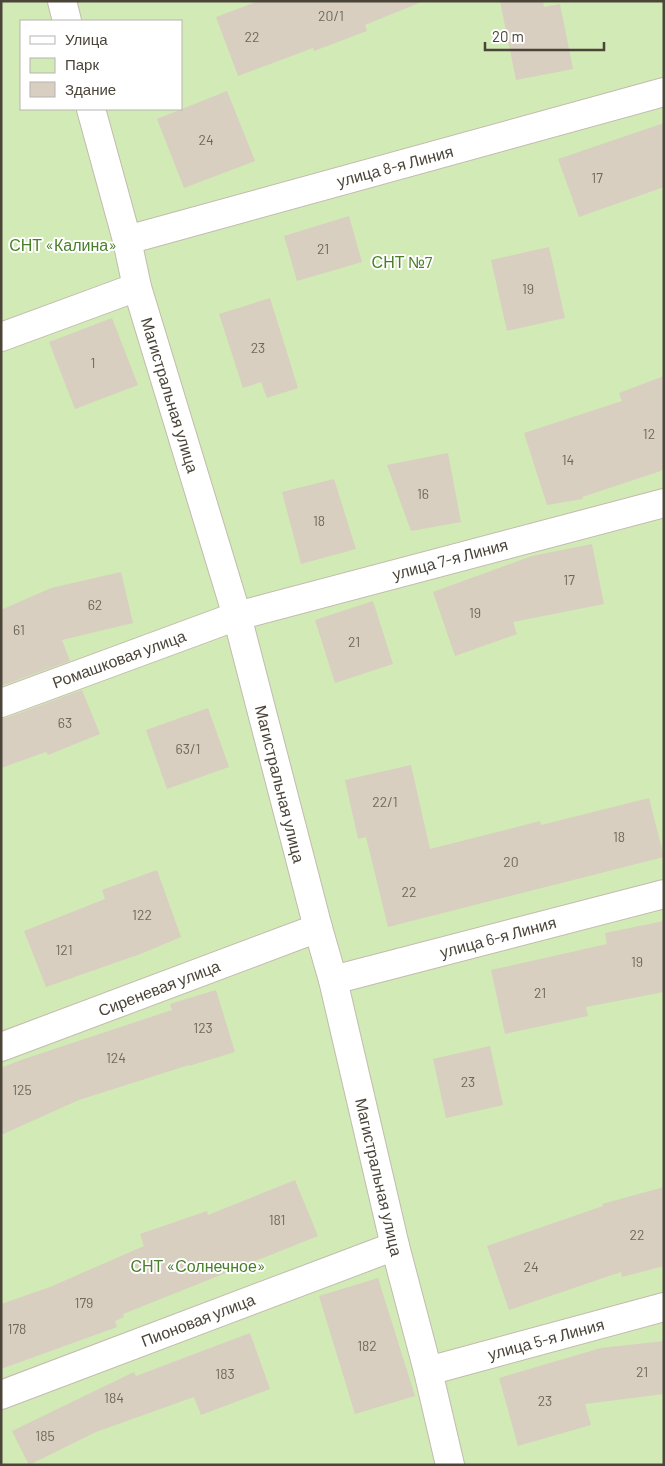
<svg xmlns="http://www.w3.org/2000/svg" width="665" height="1466" font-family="Barlow,sans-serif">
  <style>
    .green { fill: #d2eab5; fill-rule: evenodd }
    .building { fill: #d8cfc1 }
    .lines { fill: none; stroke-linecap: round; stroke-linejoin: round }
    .minor-casing { stroke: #c2bbae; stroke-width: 30 }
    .minor { stroke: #fff; stroke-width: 28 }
    .labels { text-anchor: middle; stroke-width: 4; stroke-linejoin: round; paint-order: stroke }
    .number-label { font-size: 14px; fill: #6e675b }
    .street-label { font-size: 16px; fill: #4b4439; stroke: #fff }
    .park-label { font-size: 16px; fill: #4a7f2a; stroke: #fff }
  </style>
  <rect width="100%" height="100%" fill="#f6f3ec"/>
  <path class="green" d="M1 1H664V1465H1ZM21 21H181V109H21Z"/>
  <g class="building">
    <path d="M259 1H419V3L365 25 367 31 314 51 313 48 238 76 216 17Z"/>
    <path d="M500 1H543L544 7 560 4 573 69 516 80Z"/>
    <path d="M227 91 255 161 184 188 157 119Z"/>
    <path d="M664 123V187L579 217 558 159Z"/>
    <path d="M349 216 362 262 297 281 284 236Z"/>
    <path d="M549 247 565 318 507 331 491 260Z"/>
    <path d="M270 298 298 388 267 398 261 382 243 388 219 314Z"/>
    <path d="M112 318 138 385 75 409 49 342Z"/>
    <path d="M664 376V470L582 497 583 499 547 505 524 433 622 401 619 393Z"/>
    <path d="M448 453 461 522 411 531 387 465Z"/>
    <path d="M334 479 356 549 301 564 282 492Z"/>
    <path d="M592 544 604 604 513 622 517 634 455 656 433 592 532 556Z"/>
    <path d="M121 572 133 623 62 640 70 661 1 686V610L51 588Z"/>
    <path d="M373 601 393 664 335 683 315 620Z"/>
    <path d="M82 690 100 734 48 755 46 752 1 768V718H6Z"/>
    <path d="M208 708 229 767 167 789 146 730Z"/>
    <path d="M411 765 430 849 540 821 541 825 649 798 664 857 388 927 366 837 358 839 345 780Z"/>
    <path d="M157 870 181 937 143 953 46 987 24 931 105 899 102 890Z"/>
    <path d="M664 921V992L586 1007 588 1016 505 1034 491 970 607 944 605 933Z"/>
    <path d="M216 990 235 1052 189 1066V1065L79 1100 1 1135V1068L21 1060 172 1010 170 1004Z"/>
    <path d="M490 1046 503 1105 446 1118 433 1059Z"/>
    <path d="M295 1180 318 1236 123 1314 124 1317 115 1321 117 1327 1 1369V1304L50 1287 144 1246 140 1234 207 1211 208 1215Z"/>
    <path d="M664 1187V1266L622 1277 621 1272 509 1310 487 1246 603 1206 602 1204Z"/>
    <path d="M378 1278 415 1396 355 1414 319 1296Z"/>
    <path d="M250 1333 270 1389 201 1415 194 1397 96 1432 29 1465 12 1431 134 1372 136 1376Z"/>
    <path d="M664 1341V1394L585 1404 591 1425 518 1446 499 1378 601 1348Z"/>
  </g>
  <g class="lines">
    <defs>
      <g id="minor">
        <path d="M62 1 67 21"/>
        <path d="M91 109 127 240 137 287 237 616 318 928 333 980 395 1246 428 1371 450 1465"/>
        <path d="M127 240 664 92"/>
        <path d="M1 337 137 287"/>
        <path d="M1 703 237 616 664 503"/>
        <path d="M333 980 664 894"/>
        <path d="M1 1047 318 928"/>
        <path d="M428 1371 664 1307"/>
        <path d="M1 1395 395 1246"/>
      </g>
    </defs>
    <use href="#minor" class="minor-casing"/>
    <use href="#minor" class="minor"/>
  </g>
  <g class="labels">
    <g class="number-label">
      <text x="331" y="21">20/1</text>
      <text x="252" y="42">22</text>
      <text x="206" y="145">24</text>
      <text x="597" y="183">17</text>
      <text x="323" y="254">21</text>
      <text x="528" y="294">19</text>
      <text x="258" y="353">23</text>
      <text x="93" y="368">1</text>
      <text x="649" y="439">12</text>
      <text x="568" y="465">14</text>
      <text x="423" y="499">16</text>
      <text x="319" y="526">18</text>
      <text x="569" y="585">17</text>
      <text x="95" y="610">62</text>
      <text x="475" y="618">19</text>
      <text x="19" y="635">61</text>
      <text x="354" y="647">21</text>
      <text x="65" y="728">63</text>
      <text x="188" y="754">63/1</text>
      <text x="385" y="807">22/1</text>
      <text x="619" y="842">18</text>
      <text x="511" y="867">20</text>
      <text x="409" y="897">22</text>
      <text x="142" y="920">122</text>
      <text x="64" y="955">121</text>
      <text x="637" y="967">19</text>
      <text x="540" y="998">21</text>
      <text x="203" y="1033">123</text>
      <text x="116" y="1063">124</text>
      <text x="468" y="1087">23</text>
      <text x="22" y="1095">125</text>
      <text x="277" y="1225">181</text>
      <text x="637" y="1240">22</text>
      <text x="531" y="1272">24</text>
      <text x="84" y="1308">179</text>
      <text x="17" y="1334">178</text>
      <text x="367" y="1351">182</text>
      <text x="642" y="1377">21</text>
      <text x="225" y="1379">183</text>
      <text x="114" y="1403">184</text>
      <text x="545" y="1406">23</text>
      <text x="45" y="1441">185</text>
    </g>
    <g class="street-label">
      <text transform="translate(395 166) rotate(-15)" y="6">улица 8-я Линия</text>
      <text transform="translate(170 395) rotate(73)" y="6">Магистральная улица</text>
      <text transform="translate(450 559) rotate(-15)" y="6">улица 7-я Линия</text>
      <text transform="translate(119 659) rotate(-20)" y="6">Ромашковая улица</text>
      <text transform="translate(280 784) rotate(76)" y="6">Магистральная улица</text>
      <text transform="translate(498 937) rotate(-15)" y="6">улица 6-я Линия</text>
      <text transform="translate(159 988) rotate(-21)" y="6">Сиреневая улица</text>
      <text transform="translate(379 1177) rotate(77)" y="6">Магистральная улица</text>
      <text transform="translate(198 1320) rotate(-21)" y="6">Пионовая улица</text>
      <text transform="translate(546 1339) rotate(-15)" y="6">улица 5-я Линия</text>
    </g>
    <g class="park-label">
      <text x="63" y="251">СНТ «Калина»</text>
      <text x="402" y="268">СНТ №7</text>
      <text x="198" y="1272">СНТ «Солнечное»</text>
    </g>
  </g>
  <rect width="665" height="1466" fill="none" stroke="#4b4439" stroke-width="5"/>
  <rect x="20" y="20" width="162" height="90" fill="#ffffff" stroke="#b7b4b0"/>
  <rect x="30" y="36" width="25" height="8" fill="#ffffff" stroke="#b7b4b0"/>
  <text x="65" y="45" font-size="15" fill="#4b4439">Улица</text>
  <rect x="30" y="58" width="25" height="15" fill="#d2eab5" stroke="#b7b4b0"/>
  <text x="65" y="70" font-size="15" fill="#4b4439">Парк</text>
  <rect x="30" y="82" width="25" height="15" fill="#d8cfc1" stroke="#b7b4b0"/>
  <text x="65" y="95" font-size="15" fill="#4b4439">Здание</text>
  <path d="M485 42v8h119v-8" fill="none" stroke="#4b4439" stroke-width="2.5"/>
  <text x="492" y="42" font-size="15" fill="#4b4439" stroke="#ffffff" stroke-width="4" paint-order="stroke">20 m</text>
</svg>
